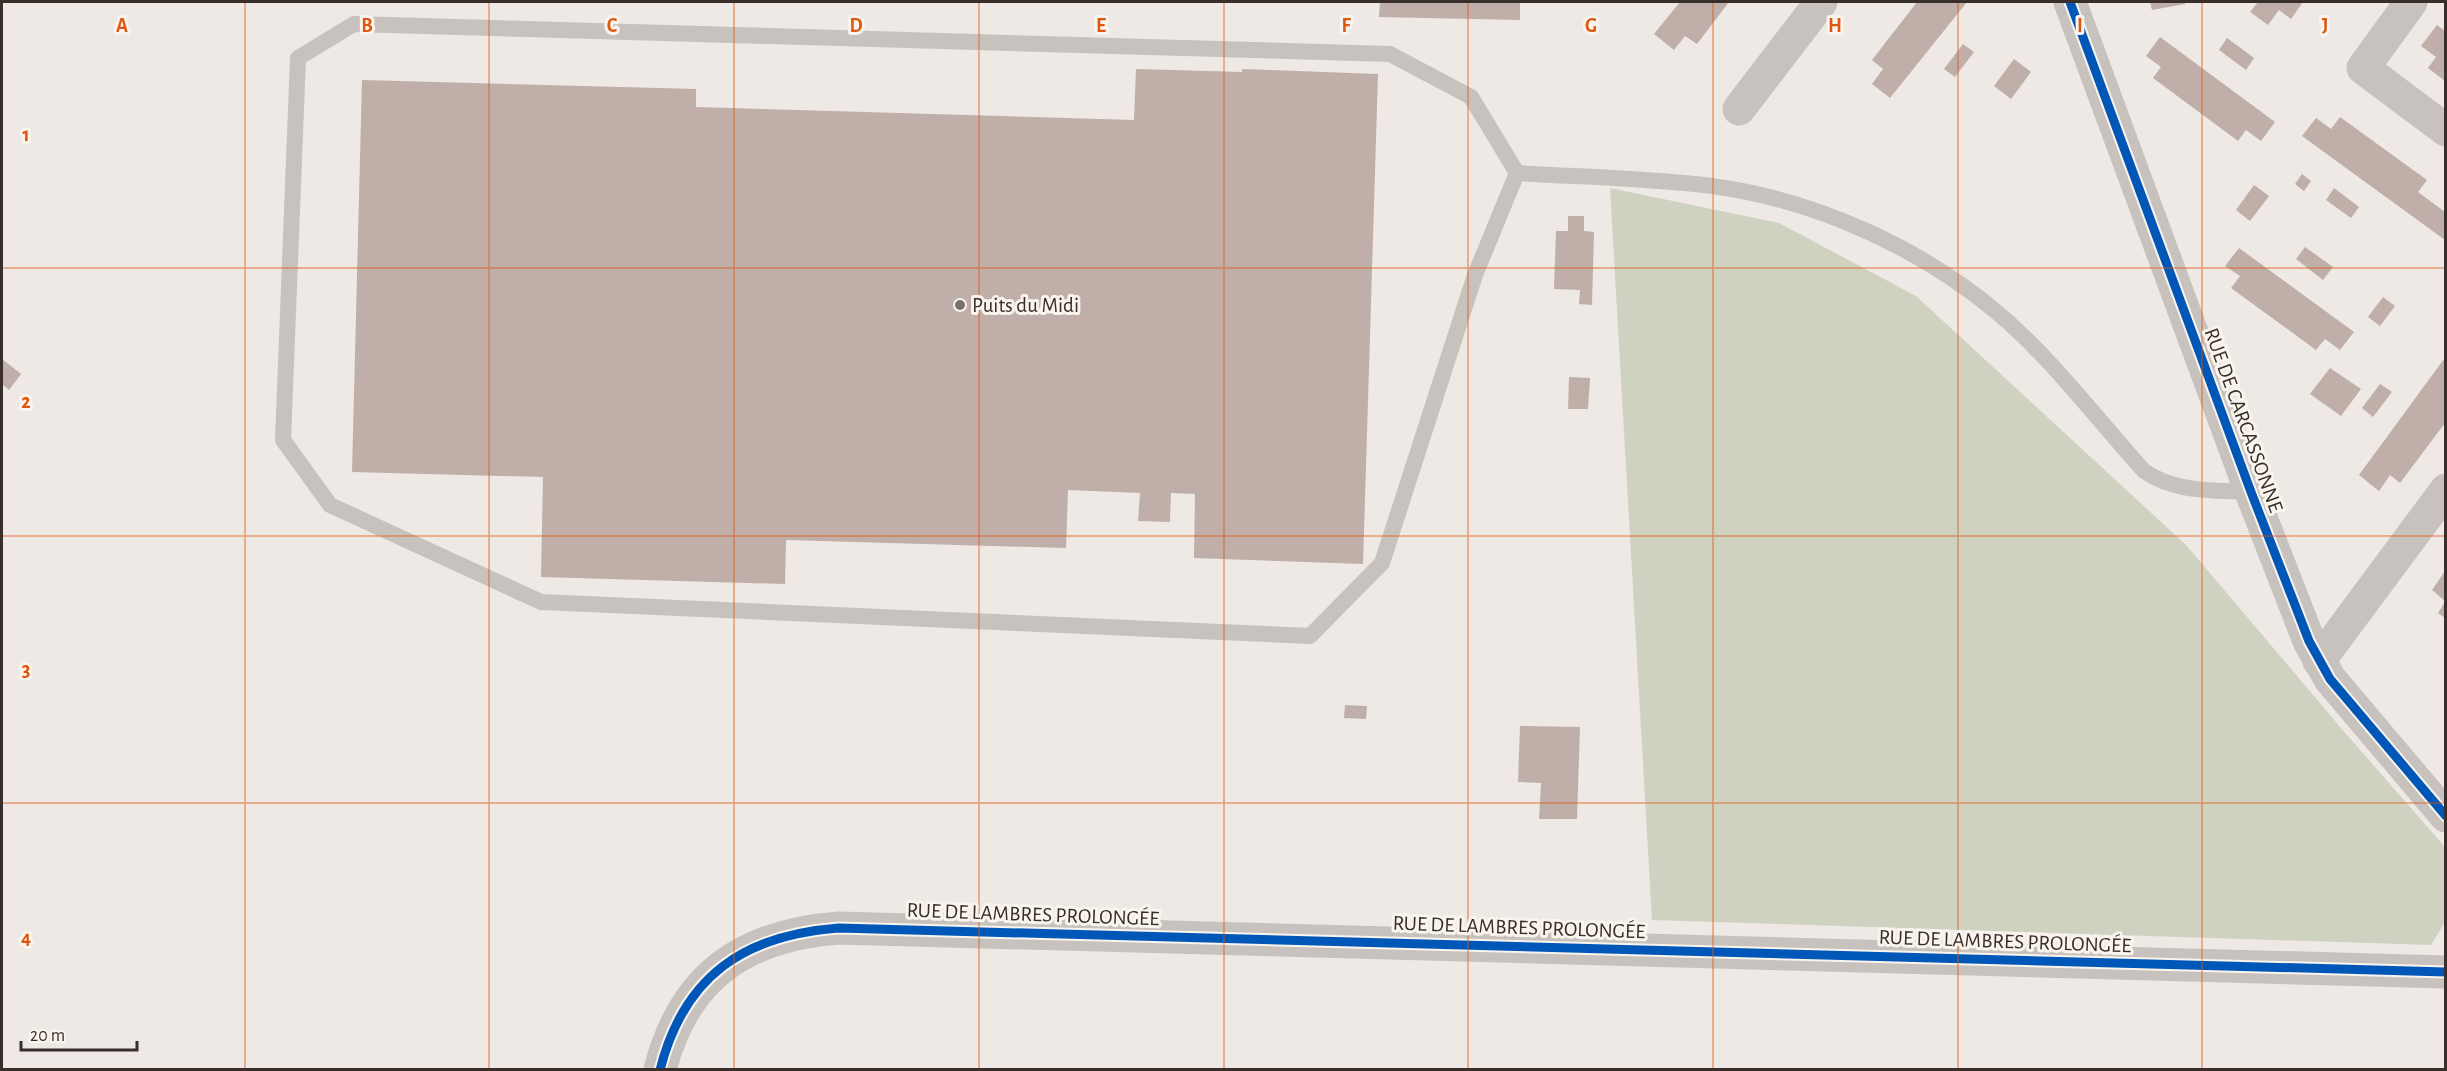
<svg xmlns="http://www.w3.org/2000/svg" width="2447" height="1071" font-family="'Alegreya Sans',sans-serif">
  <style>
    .green { fill: #cfd2c0 }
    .building { fill: #c0aea8 }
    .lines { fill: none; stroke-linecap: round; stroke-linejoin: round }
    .lane { stroke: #c7c2bd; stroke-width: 16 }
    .street { stroke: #c7c2bd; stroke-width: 33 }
    .cycleway-casing { stroke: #f9f4ed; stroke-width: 13 }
    .cycleway { stroke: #0057b8; stroke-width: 9 }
    .grid { fill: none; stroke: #df570e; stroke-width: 1.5; stroke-opacity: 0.55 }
    .poi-dot { fill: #78706c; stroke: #f9f4ed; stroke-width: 2 }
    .labels { text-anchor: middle; stroke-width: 6; stroke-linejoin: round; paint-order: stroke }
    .poi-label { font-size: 21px; fill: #382f2b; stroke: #f9f4ed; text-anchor: start }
    .street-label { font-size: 21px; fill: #382f2b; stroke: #f9f4ed }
    .grid-label { font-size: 20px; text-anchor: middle; font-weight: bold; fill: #df570e; stroke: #f9f4ed; stroke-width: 6; stroke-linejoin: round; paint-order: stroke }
  </style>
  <rect width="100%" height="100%" fill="#eee9e4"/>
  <path class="green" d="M1610 188 1779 223 1916 296 2186 545 2347 735 2445 847V922L2431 945 1652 920Z"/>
  <g class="building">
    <path d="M1380 2H1520V20L1379 17Z"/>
    <path d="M1680 2H1729L1697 44 1685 36 1674 50 1654 34Z"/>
    <path d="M1917 2H1967L1890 98 1872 84 1883 69 1872 60Z"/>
    <path d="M2150 2H2185V4L2152 10Z"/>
    <path d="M2258 2H2303L2291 19 2279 10 2268 25 2250 12Z"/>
    <path d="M2437 25 2445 31V81L2428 68 2436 57 2421 46Z"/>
    <path d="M2160 37 2275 122 2261 141 2246 130 2238 141 2153 78 2161 67 2146 56Z"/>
    <path d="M2227 38 2254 58 2246 70 2219 50Z"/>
    <path d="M1963 44 1974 52 1955 77 1944 69Z"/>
    <path d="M2014 59 2031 72 2011 99 1994 86Z"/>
    <path d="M1136 69 1242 72V69L1378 74 1363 564 1194 558 1195 494 1171 493 1170 522 1138 521 1140 493 1068 490 1066 548 786 540 785 584 541 577 543 477 352 472 362 80 696 89V107L1134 120Z"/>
    <path d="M2340 117 2427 180 2418 192 2445 212V240L2302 136 2316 118 2331 129Z"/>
    <path d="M2302 174 2311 181 2304 191 2295 184Z"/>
    <path d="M2254 185 2269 196 2250 221 2236 210Z"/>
    <path d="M2334 188 2359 207 2351 218 2326 200Z"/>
    <path d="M1568 216H1584V231L1594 232 1592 305 1579 304 1580 290 1554 289 1556 231H1568Z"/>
    <path d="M2305 247 2333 267 2323 280 2296 259Z"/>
    <path d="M2239 248 2354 332 2340 350 2325 339 2316 350 2231 288 2240 276 2225 266Z"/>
    <path d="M2383 297 2395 306 2380 326 2368 317Z"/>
    <path d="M2 359 21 374 9 390 2 384Z"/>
    <path d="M2444 359 2445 423 2400 483 2390 475 2379 491 2359 475Z"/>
    <path d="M2330 368 2361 389 2341 416 2310 394Z"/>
    <path d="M1569 377 1590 378 1588 409H1568Z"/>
    <path d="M2380 384 2392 392 2373 417 2362 408Z"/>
    <path d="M2445 571V601L2432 590Z"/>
    <path d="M2445 602V618L2438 613Z"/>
    <path d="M1345 705 1367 706 1366 719 1344 718Z"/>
    <path d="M1520 726 1580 727 1577 819H1539L1541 783 1518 782Z"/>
  </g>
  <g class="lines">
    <path class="lane" d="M1517 173 1475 275 1382 563 1310 636 541 602 330 505 283 440 298 58 354 24 1390 54 1471 97 1517 173C1582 177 1648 178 1712 186 1815 200 1920 247 1999 314 2053 360 2097 419 2144 471 2176 493 2213 490 2251 492"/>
    <g class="street">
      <path d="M2070 2 2251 492 2309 641 2330 679 2446 816"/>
      <path d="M2411 2 2363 68 2446 130"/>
      <path d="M1739 109 1821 2"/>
      <path d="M2319 661 2446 490"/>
      <path d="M660 1070C684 975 745 935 839 928L2446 972"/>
    </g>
    <defs>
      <g id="cycleway">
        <path d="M2070 2 2251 492 2309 641 2330 679 2446 816"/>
        <path d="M660 1070C684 975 745 935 839 928L2446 972"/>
      </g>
    </defs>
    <use href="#cycleway" class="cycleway-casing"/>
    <use href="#cycleway" class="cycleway"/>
  </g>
  <path class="grid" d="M245 2V1070M489 2V1070M734 2V1070M979 2V1070M1224 2V1070M1468 2V1070M1713 2V1070M1958 2V1070M2202 2V1070M2 268H2446M2 536H2446M2 803H2446"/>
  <circle class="poi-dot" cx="960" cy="305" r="6"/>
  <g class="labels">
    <g class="poi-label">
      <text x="972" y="312">Puits du Midi</text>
    </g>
    <g class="street-label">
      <text transform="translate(2244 420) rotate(70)" y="7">RUE DE CARCASSONNE</text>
      <text transform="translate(1033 914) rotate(2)" y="7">RUE DE LAMBRES PROLONGÉE</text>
      <text transform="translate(1519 927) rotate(2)" y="7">RUE DE LAMBRES PROLONGÉE</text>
      <text transform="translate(2005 941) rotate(2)" y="7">RUE DE LAMBRES PROLONGÉE</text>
    </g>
  </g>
  <g class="grid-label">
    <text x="122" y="32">A</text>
    <text x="367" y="32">B</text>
    <text x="612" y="32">C</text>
    <text x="856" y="32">D</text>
    <text x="1101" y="32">E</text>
    <text x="1346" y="32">F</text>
    <text x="1591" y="32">G</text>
    <text x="1835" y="32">H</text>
    <text x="2080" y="32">I</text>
    <text x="2325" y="32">J</text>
    <text x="26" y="141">1</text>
    <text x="26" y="408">2</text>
    <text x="26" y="676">3</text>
    <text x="26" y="944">4</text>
  </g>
  <rect width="2447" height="1071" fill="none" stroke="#382f2b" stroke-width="6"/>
  <path d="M21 1041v9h116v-9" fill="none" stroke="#382f2b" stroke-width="3"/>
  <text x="30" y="1041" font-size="18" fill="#382f2b" stroke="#f9f4ed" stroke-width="4.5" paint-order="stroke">20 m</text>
</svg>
